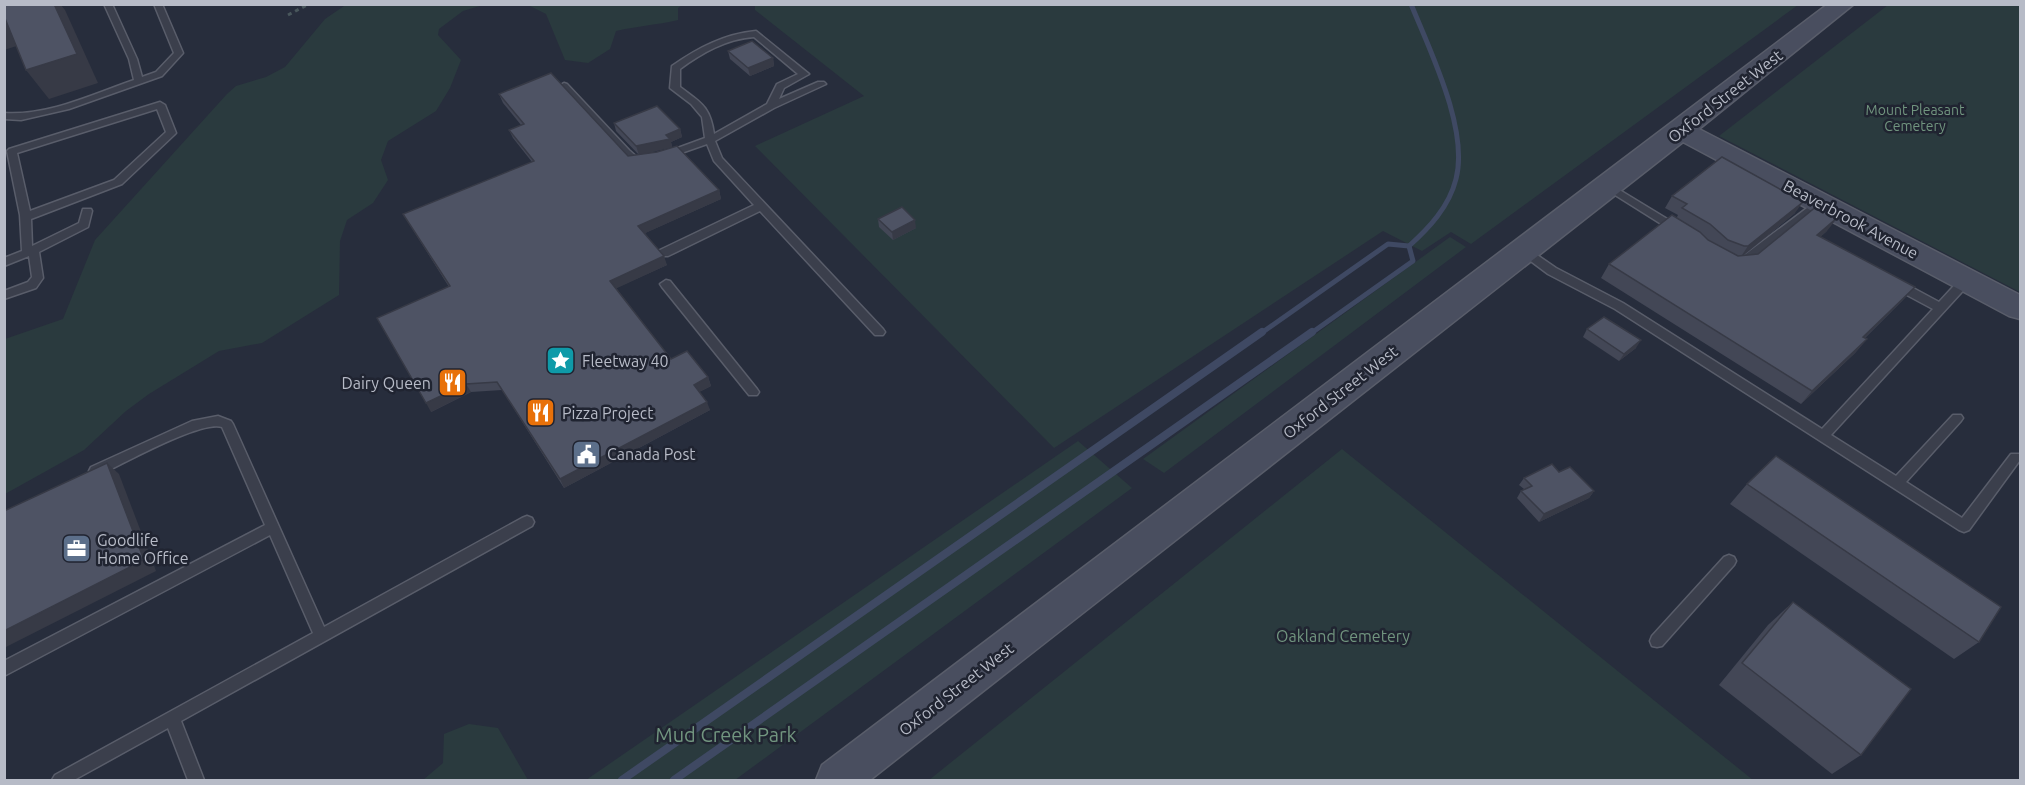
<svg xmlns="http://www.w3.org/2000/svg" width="2025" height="785" font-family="Ubuntu,sans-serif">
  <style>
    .green { fill: #2a3a3e }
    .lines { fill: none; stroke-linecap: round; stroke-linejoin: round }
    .stream-far1 { stroke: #3f4963; stroke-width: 5 }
    .stream { stroke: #3f4963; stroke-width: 8 }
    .lane-casing { stroke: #595d6a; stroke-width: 3 }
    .secondary-casing { stroke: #595d6a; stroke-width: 3 }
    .path { stroke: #49575c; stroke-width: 3; stroke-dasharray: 4 4; stroke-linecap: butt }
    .lane { fill: #3b3f4c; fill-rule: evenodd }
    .secondary { fill: #494e5f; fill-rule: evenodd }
    .wall { fill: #434756 }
    .shaded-wall { fill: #373a46 }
    .building { fill: #4e5364; stroke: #373a46; stroke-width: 1.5 }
    .labels { text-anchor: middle; stroke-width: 5; stroke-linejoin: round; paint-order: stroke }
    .far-park-label { font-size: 14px; fill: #71957f; stroke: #202431 }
    .street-label { font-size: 16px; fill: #b7bbc7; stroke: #202431 }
    .poi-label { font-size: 16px; fill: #b7bbc7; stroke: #202431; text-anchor: start }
    .park-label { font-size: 16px; fill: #71957f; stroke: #202431 }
    .near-park-label { font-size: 20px; fill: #71957f; stroke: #202431 }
  </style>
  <rect width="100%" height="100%" fill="#272d3c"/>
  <g class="green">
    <path d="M347 4 483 5 463 11 439 29 438 35 461 60 450 88 436 111 388 141 381 160 388 180 373 203 347 220 340 241 339 295 262 343 219 351 149 394 126 411 84 450 5 494V339L63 319 95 240 227 94 236 86 266 77 285 67 325 19Z"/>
    <path d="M528 5H682L678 8V20C657 25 637 26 616 31L610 49 588 63 565 60 546 14Z"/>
    <path d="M755 5H1798L1471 244 1451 232 1422 251 1383 231 1054 448 755 146 864 96 755 10Z"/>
    <path d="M1888 5H2020V292L1719 136Z"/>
    <path d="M1450 237 1466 247 1164 473 1143 459Z"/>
    <path d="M1078 441 1132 488 735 780H586Z"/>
    <path d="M1342 449 1753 780H929Z"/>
    <path d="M469 724 498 728 528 780H423L443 763 444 734Z"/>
  </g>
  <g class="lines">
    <g class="stream-far1">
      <path d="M1260 334 1388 244 1409 246C1429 228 1449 207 1456 179 1469 129 1430 51 1411 4"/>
      <path d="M1310 334 1413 261 1409 246"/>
    </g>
    <g class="stream">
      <path d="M622 780 1262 332"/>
      <path d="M674 780 1312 332"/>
    </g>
    <defs>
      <g id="lane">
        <path d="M104 4H112L137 59 142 77 156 72 174 53 154 4H162L183 53 162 76 69 109 21 120 4 119V113C49 116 93 94 134 80L129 59Z"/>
        <path d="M756 31 809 74 784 88 779 99 818 82H824L826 84 774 108 715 141 722 158 883 329 885 332 883 335H875L760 211 668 256H660L659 253 660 250 754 205 714 161 707 144 667 158 662 155 664 153 705 138 702 117 691 104 670 88 672 66C698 48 724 34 756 31ZM754 37 798 74 777 84 767 104 714 134C710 106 701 103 680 87V69C702 53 726 39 754 37Z"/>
        <path d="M564 83 567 84 629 150 638 158H647V162L633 163 623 154 561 88 559 86Z"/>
        <path d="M160 102 165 105 176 133 174 135 122 184 31 219 32 246 79 223 83 209H91L92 211 88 227 39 252 43 278 36 288 4 299V291L28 282 32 277 29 256 4 266V258L22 251 20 215 7 151 9 149ZM157 109 166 132 114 180 30 211 17 153Z"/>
        <path d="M1608 183 1682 228 1683 230 1682 232H1674L1604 188 1603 186Z"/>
        <path d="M1819 199 1824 202 1823 204 1746 266H1738L1737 263 1738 260Z"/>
        <path d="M1524 246 1556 268 1623 303 1822 429 1933 309 1892 287 1890 284 1892 281H1900L1939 302 1963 276H1971L1972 279 1971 282 1831 435 1896 476 1953 415H1961L1963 418 1961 421 1906 482 1962 518 2011 454H2019L2020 460 1969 530 1964 532 1959 530 1615 309 1548 274 1520 253 1519 250Z"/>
        <path d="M666 280 670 281 757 389 759 392 757 395H749L662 287 660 284Z"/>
        <path d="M218 416 231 421 233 424 324 627 522 518 527 516 532 518 534 522 532 526 181 721 204 780H188L168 728 74 780H52L55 775 313 633 270 535 4 676V661L265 525 222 427C201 420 123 464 99 475L95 476 91 475 89 471 91 467 192 421Z"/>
        <path d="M1729 555 1734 557 1736 561 1734 565 1662 646 1657 647 1652 646 1650 641 1652 636 1724 557Z"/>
      </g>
      <path id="secondary" d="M1828 4H1854L1699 129 2020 295V319L2009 316 1683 142 870 780H816L822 765Z"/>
    </defs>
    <use href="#lane" class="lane-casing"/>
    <use href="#secondary" class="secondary-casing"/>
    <path class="path" d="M288 15 309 4"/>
    <use href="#lane" class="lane"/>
    <use href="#secondary" class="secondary"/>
  </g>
  <g class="wall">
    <path d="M728 51 773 58 774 66 750 76 730 59Z"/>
    <path d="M499 94 628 156 719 190 721 199 645 233 667 265 616 288 671 359 708 377 711 386 699 392 710 410 564 488 502 390 471 392 431 412 449 287 403 214 532 162 513 138 509 130 521 125 503 103Z"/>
    <path d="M614 123 680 129 682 137 671 142 672 147 639 155 616 131Z"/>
    <path d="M1672 196 1795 213 1743 256 1758 254 1827 231 1820 237 1915 287 1902 301 1865 338 1867 339 1855 353 1801 404 1601 278 1609 264 1677 217 1678 215 1665 208Z"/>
    <path d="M878 219 916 228 893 240 879 227Z"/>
    <path d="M1587 329 1636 348 1619 361 1583 337Z"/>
    <path d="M1559 472 1594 491 1589 498 1539 522 1517 498 1521 491 1524 489 1519 485 1524 478Z"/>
    <path d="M1747 484 1979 642 1954 659 1730 504Z"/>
    <path d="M1793 602 1861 755 1832 774 1719 685 1768 625Z"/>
  </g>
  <g class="shaded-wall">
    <path d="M54 4H60L65 10 98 83 49 99 26 70Z"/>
    <path d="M4 15 26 43 4 50Z"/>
    <path d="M773 58 774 66 750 76 748 68Z"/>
    <path d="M680 129 682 137 671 142 672 147 639 155 636 146Z"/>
    <path d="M719 190 721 199 641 235 638 226Z"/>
    <path d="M1803 202 1795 213 1740 258 1748 246Z"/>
    <path d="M1838 217 1827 231 1807 249 1817 235Z"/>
    <path d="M915 220 916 228 893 240 892 232Z"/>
    <path d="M664 256 667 265 613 290 610 281Z"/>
    <path d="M1915 287 1902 301 1851 351 1863 337Z"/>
    <path d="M1867 339 1855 353 1801 404 1812 391Z"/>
    <path d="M1641 340 1636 348 1619 361 1624 354Z"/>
    <path d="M708 377 711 386 697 393 694 385Z"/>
    <path d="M466 384 471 392 431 412 426 403Z"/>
    <path d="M707 402 710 410 564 488 560 479Z"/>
    <path d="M107 463 119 474 156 571 4 648V631Z"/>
    <path d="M1594 491 1589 498 1539 522 1544 514Z"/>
  </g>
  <g class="building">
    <path d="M4 4H54L77 54 26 70 4 16Z"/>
    <path d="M752 41 773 58 748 68 728 51Z"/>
    <path d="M551 73 628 156 657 152 677 146 719 190 638 226 664 256 610 281 671 359 687 351 708 377 694 385 707 402 560 479 497 382 466 384 426 403 377 318 450 286 403 214 534 161 509 130 524 124 499 94Z"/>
    <path d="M657 106 680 129 666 135 670 139 636 146 614 123Z"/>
    <path d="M1722 157 1803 202 1748 246H1744L1728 240 1710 224 1682 208 1687 204 1672 196Z"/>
    <path d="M1817 206 1838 217 1817 235 1915 287 1863 337 1867 339 1812 391 1609 264 1672 215 1700 232 1708 240 1738 256 1758 254Z"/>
    <path d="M902 207 915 220 892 232 878 219Z"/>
    <path d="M1604 317 1641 340 1624 354 1587 329Z"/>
    <path d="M1776 456 2001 607 1979 642 1747 484Z"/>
    <path d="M107 463 144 560 4 631V511Z"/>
    <path d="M1552 464 1559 472 1570 467 1594 491 1544 514 1521 491 1532 486 1524 478Z"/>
    <path d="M1793 602 1911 689 1861 755 1742 663Z"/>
  </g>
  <defs>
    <symbol id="sight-square" viewBox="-11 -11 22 22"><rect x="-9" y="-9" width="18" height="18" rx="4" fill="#0f9aa8" stroke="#202431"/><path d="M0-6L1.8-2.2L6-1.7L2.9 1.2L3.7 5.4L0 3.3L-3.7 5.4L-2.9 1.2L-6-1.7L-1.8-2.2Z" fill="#fff"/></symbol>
    <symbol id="restaurant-square" viewBox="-11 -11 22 22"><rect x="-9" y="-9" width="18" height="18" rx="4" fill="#e8710a" stroke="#202431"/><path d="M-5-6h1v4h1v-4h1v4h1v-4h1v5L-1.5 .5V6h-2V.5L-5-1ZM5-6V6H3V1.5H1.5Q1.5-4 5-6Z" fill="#fff"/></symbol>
    <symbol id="civic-square" viewBox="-11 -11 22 22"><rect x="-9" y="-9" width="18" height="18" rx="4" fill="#5c6f8a" stroke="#202431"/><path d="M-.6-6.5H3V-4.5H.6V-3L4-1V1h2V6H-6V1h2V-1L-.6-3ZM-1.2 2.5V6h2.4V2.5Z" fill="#fff"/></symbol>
    <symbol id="office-square" viewBox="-11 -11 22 22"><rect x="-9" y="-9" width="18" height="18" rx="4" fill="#5c6f8a" stroke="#202431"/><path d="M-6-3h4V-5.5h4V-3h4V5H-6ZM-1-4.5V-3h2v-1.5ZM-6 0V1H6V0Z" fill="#fff"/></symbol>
  </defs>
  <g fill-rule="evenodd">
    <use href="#sight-square" x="544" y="344" width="33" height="33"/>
    <use href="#restaurant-square" x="436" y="366" width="33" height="33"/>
    <use href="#restaurant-square" x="524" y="396" width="33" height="33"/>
    <use href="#civic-square" x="570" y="438" width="33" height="33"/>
    <use href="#office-square" x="60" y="532" width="33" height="33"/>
  </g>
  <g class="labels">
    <g class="far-park-label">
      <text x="1915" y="115">Mount Pleasant<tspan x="1915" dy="16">Cemetery</tspan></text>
    </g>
    <g class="street-label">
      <text transform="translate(1725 96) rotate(-38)" y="6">Oxford Street West</text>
      <text transform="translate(1851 219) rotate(28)" y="6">Beaverbrook Avenue</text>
      <text transform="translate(1340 392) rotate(-38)" y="6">Oxford Street West</text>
      <text transform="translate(956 689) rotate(-38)" y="6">Oxford Street West</text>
    </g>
    <g class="poi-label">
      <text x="582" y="367">Fleetway 40</text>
      <text x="431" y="389" text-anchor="end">Dairy Queen</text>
      <text x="562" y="419">Pizza Project</text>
      <text x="607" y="460">Canada Post</text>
      <text x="97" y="546">Goodlife<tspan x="97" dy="18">Home Office</tspan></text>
    </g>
    <g class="park-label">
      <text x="1343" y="642">Oakland Cemetery</text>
    </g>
    <g class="near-park-label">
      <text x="726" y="742">Mud Creek Park</text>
    </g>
  </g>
  <rect width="2025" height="785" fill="none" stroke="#b7bbc7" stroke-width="12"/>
</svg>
